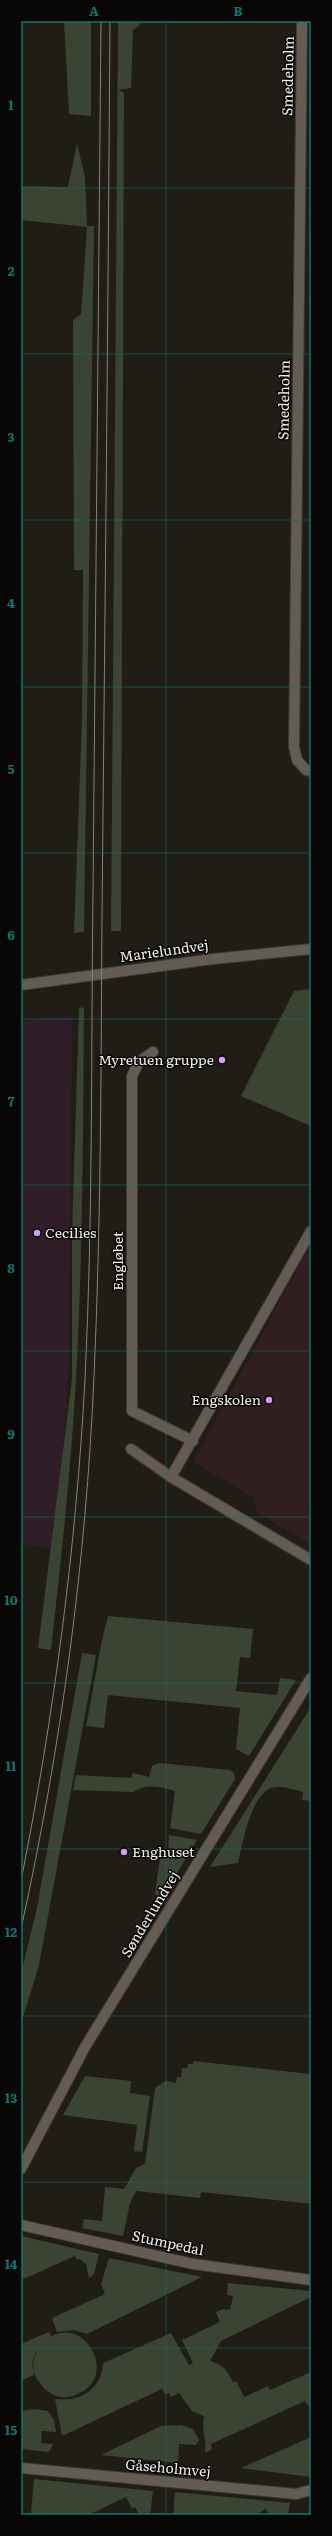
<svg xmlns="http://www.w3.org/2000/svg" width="332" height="2536" font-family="Literata,serif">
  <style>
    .commercial { fill: #2f1e28 }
    .education { fill: #311e20 }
    .green { fill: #3b4333 }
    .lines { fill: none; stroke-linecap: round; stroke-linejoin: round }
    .minor-casing { stroke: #3d3a34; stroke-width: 12 }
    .minor { stroke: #645c53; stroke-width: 10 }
    .tram { stroke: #85827c; stroke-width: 1 }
    .grid { fill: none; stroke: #0f766e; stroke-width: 1; stroke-opacity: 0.55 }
    .poi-dot { fill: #d29dfd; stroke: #080705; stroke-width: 1.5 }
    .labels { text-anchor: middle; stroke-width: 3; stroke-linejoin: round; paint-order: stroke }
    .street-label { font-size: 14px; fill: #f1efea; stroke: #080705 }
    .poi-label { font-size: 14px; fill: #f1efea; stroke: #080705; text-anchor: end }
    .neatline { fill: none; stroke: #0f766e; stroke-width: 1.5 }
    .grid-label { font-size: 13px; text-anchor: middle; font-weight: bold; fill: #0f766e }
  </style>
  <rect width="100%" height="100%" fill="#201d16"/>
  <path class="commercial" d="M72 1016 69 1365 56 1549 21 1544V1021Z"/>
  <path class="education" d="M311 1244V1545L256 1512 255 1498 193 1462Z"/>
  <g class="green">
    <path d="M64 21H91V116L69 114Z"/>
    <path d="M118 21 142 23 133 30 131 88 118 90 124 93 121 931H111Z"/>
    <path d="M77 144 85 177 87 226H94L84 932 74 933 82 720 83 570H74L73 320 81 314 87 227 21 220V186L68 187Z"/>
    <path d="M311 989V1126L241 1096 294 991Z"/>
    <path d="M79 1007 84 1008C83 1132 83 1256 76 1379 71 1470 61 1560 51 1650L38 1648 72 1379V1233Z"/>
    <path d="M108 1616 253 1629 250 1658 240 1657 236 1691 277 1695 280 1678 296 1680 249 1756 236 1749 240 1708 108 1695 104 1728 86 1726C94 1689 98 1653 108 1616Z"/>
    <path d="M82 1653 96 1655 39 1965 21 2024V1974L37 1908Z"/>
    <path d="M311 1707V1801L302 1800 303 1792C294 1790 283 1786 275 1787 251 1790 243 1843 238 1863L210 1867Z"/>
    <path d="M159 1763 230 1770 234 1773 235 1779 201 1834 170 1828 175 1791C161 1787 147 1783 133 1792L73 1790 76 1775 131 1778 133 1773 149 1777 152 1766Z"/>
    <path d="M169 1835 197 1840 162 1898 155 1894 161 1851 168 1852Z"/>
    <path d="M194 2061 311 2074V2204L201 2192 200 2198 136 2191 130 2203 123 2236 82 2228 84 2219 102 2221 105 2187 124 2189 136 2168 145 2164 155 2088 165 2081 176 2083 177 2077H181L182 2068H187L188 2064H193Z"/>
    <path d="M85 2076 131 2081 130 2093 150 2096 142 2152 134 2151 137 2125 63 2115Z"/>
    <path d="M21 2236 99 2254 94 2274 89 2278 86 2264 80 2259 77 2260 75 2256 21 2280Z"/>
    <path d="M109 2258 202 2277 87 2334 74 2330 57 2332 52 2318 105 2294 101 2284Z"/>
    <path d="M228 2283 311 2291V2297L221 2341 210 2361C223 2365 228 2370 233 2383L236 2381 244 2397 268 2386 270 2390 311 2372V2405L308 2406 305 2401 211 2444 212 2449 205 2453C207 2440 201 2429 204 2416L192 2411 179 2393 171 2397 169 2393 165 2394 162 2389 62 2436 55 2399C81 2402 101 2390 103 2363L171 2333 189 2365 193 2363 182 2340 220 2322 216 2312 223 2309 230 2310 233 2296 227 2295Z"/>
    <path d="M49 2332 51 2336 42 2343C82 2304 128 2384 68 2397 50 2400 32 2380 33 2363 34 2359 36 2354 36 2351L32 2363 34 2375 22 2380 21 2344Z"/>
    <path d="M35 2409 48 2411 54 2420 56 2432 42 2431 41 2443 53 2444 49 2452 21 2449V2411Z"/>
    <path d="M181 2425 193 2429 199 2440 196 2445 179 2444 178 2463 101 2455 161 2426Z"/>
    <path d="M311 2437V2477L241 2468Z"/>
    <path d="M34 2479 153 2491 150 2515H139L135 2507 132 2509 126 2497 88 2515H21L31 2514Z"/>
    <path d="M175 2492 290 2503 288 2515H269L266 2509 255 2515H173Z"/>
  </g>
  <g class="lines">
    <defs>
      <g id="minor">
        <path d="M302 21 294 747 297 760 306 770 311 771"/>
        <path d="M21 985 213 959 311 949"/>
        <path d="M153 1052 139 1062 132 1076V1411L193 1441"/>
        <path d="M131 1449 171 1477 311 1560"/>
        <path d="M171 1477 311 1231"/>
        <path d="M21 2169 85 2047 311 1678"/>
        <path d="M21 2225 193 2264 311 2280"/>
        <path d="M21 2468 296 2494 311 2490"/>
      </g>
    </defs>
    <use href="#minor" class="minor-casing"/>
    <use href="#minor" class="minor"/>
    <g class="tram">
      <path d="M21 1881C54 1715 76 1548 85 1379 93 1217 91 1054 93 892 96 602 98 311 101 21"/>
      <path d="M21 1929C61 1748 86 1562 94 1376 101 1223 101 1069 102 915 105 617 108 319 110 21"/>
    </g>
  </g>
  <path class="grid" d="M166 21V2515M21 188H311M21 354H311M21 520H311M21 687H311M21 853H311M21 1019H311M21 1185H311M21 1351H311M21 1517H311M21 1683H311M21 1849H311M21 2016H311M21 2182H311M21 2348H311"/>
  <g class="poi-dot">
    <circle cx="222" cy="1060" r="4"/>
    <circle cx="37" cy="1233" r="4"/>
    <circle cx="269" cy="1400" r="4"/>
    <circle cx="124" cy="1852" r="4"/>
  </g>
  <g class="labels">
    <g class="street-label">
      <text transform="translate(288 76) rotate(-89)" y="5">Smedeholm</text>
      <text transform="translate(284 400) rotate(-89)" y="5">Smedeholm</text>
      <text transform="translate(164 951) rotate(-8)" y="5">Marielundvej</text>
      <text transform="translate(118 1261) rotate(-90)" y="5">Engløbet</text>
      <text transform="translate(150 1914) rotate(-59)" y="5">Sønderlundvej</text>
      <text transform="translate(168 2243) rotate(12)" y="5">Stumpedal</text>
      <text transform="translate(168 2468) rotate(5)" y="5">Gåseholmvej</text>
    </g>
    <g class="poi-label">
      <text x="214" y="1065">Myretuen gruppe</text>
      <text x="45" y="1238" text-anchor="start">Cecilies</text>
      <text x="261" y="1405">Engskolen</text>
      <text x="132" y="1857" text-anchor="start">Enghuset</text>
    </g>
  </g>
  <rect width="332" height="2536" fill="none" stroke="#080705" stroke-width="44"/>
  <rect x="22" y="22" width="288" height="2492" class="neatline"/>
  <g class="grid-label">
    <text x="94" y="16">A</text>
    <text x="238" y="16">B</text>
    <text x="11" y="110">1</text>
    <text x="11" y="276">2</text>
    <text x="11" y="442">3</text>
    <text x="11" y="608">4</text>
    <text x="11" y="774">5</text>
    <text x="11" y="940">6</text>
    <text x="11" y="1106">7</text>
    <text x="11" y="1273">8</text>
    <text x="11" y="1439">9</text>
    <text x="11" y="1605">10</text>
    <text x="11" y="1771">11</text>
    <text x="11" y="1937">12</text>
    <text x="11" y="2103">13</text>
    <text x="11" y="2269">14</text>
    <text x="11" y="2435">15</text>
  </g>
</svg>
